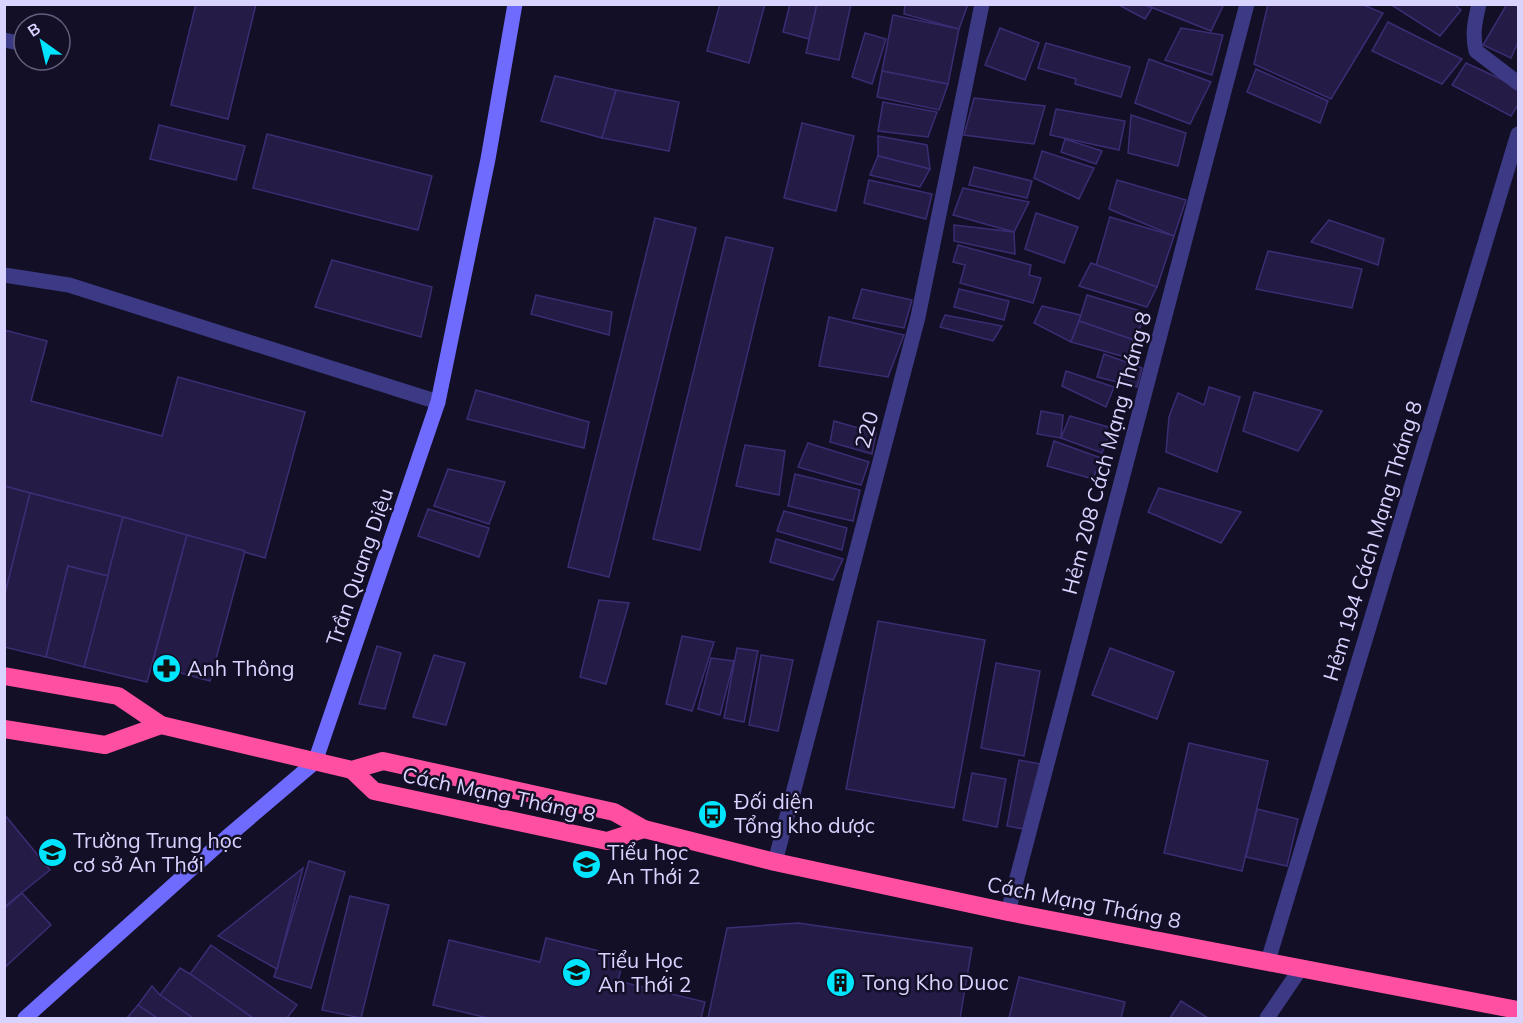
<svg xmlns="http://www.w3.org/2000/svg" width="1523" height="1023" font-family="Mulish,sans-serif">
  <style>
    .building { fill: #241b47; stroke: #3b2d73; stroke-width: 1.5 }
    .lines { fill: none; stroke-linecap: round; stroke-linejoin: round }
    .lane { stroke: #3d3a85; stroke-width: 15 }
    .street { stroke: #3d3a85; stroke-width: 15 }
    .secondary { stroke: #6f6bff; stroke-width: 15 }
    .highway { stroke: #ff4fa3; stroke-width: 18 }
    .labels { text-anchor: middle; stroke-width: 5; stroke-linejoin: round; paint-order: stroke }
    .street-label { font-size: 21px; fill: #d9d4ff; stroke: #130f26 }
    .poi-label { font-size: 21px; fill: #d9d4ff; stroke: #130f26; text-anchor: start }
  </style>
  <rect width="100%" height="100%" fill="#130f26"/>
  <g class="building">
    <path d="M196 4H256L228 119 171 105Z"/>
    <path d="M720 4H765L749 63 707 51Z"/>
    <path d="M790 4H817L809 39 783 32Z"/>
    <path d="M817 4H851L839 60 806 53Z"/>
    <path d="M905 4H968L959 29 904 14Z"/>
    <path d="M1117 4H1143L1152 8 1145 19Z"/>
    <path d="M1143 4H1224L1211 31Z"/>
    <path d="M1268 4H1361L1383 13 1331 99 1254 64Z"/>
    <path d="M1390 4H1454L1461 10 1440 36Z"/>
    <path d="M1507 4 1518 6V42L1511 58 1483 45Z"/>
    <path d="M893 15 959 29 948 84 882 71Z"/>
    <path d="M1388 22 1462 59 1442 84 1372 51Z"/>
    <path d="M1000 28 1039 43 1025 80 985 65Z"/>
    <path d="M1181 28 1223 35 1212 75 1165 60Z"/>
    <path d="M865 33 886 39 872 84 852 77Z"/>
    <path d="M1046 43 1130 67 1121 97 1075 84 1076 79 1038 68Z"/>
    <path d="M1149 59 1211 82 1190 124 1135 103Z"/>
    <path d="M1466 63 1518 87V105L1511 116 1452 85Z"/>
    <path d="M1256 69 1328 101 1320 123 1247 92Z"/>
    <path d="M882 71 948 84 939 110 877 97Z"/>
    <path d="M555 76 616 90 602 138 541 121Z"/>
    <path d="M616 90 679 102 669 151 602 138Z"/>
    <path d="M974 98 1045 106 1034 144 964 135Z"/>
    <path d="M883 102 937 112 928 137 878 131Z"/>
    <path d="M1056 109 1125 121 1119 150 1050 135Z"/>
    <path d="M1131 115 1186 133 1178 166 1128 153Z"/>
    <path d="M802 123 854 136 836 211 784 198Z"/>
    <path d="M159 125 245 146 236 180 150 159Z"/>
    <path d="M267 134 432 176 418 230 253 188Z"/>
    <path d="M878 136 927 145 930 169 878 156Z"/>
    <path d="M1065 139 1102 151 1096 164 1061 152Z"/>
    <path d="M1042 151 1094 168 1079 199 1034 178Z"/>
    <path d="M878 156 930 169 920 187 870 175Z"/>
    <path d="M974 167 1032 181 1027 198 969 185Z"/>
    <path d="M869 180 932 194 926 219 864 203Z"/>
    <path d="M1117 180 1186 200 1174 236 1109 209Z"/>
    <path d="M963 188 1029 202 1014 232 953 215Z"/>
    <path d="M1036 213 1078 227 1064 263 1025 249Z"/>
    <path d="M1110 217 1174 236 1157 287 1096 265Z"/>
    <path d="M655 218 696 228 609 577 568 567Z"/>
    <path d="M1329 220 1384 239 1378 265 1311 242Z"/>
    <path d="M954 225 1014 232 1015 254 954 241Z"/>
    <path d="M726 237 773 248 700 550 653 539Z"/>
    <path d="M958 245 1031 265 1029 275 1041 278 1033 303 960 283 965 265 953 262Z"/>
    <path d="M1268 251 1362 269 1352 308 1256 289Z"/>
    <path d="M332 260 432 287 421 337 315 307Z"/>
    <path d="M1091 263 1157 287 1147 307 1079 286Z"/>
    <path d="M862 289 912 300 904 328 853 318Z"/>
    <path d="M959 289 1009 301 1004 320 954 307Z"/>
    <path d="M536 295 612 312 609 335 531 314Z"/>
    <path d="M1087 295 1147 313 1134 340 1079 321Z"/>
    <path d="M1042 306 1081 315 1071 342 1034 323Z"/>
    <path d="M945 315 1002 326 993 341 940 327Z"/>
    <path d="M829 317 904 335 888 377 819 366Z"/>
    <path d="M1079 321 1134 340 1129 358 1071 342Z"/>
    <path d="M4 330 47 341 31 401 162 436 178 377 305 412 265 558 123 517 4 486Z"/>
    <path d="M1104 354 1142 368 1137 387 1097 377Z"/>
    <path d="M1066 371 1114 387 1106 407 1062 386Z"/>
    <path d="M1209 387 1240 397 1217 472 1166 452 1169 417 1178 393 1204 405Z"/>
    <path d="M476 390 589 422 584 448 467 419Z"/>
    <path d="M1254 392 1322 411 1298 451 1243 431Z"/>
    <path d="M1041 411 1063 415 1061 438 1037 434Z"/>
    <path d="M1070 416 1112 428 1102 453 1061 438Z"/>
    <path d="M834 421 876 433 872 454 830 442Z"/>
    <path d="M1054 441 1101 458 1093 479 1047 466Z"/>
    <path d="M808 443 869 462 861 485 798 467Z"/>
    <path d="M745 445 785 451 779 495 736 486Z"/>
    <path d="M448 469 505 482 489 524 434 506Z"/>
    <path d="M795 474 860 490 853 521 788 506Z"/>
    <path d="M4 486 30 493 4 598Z"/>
    <path d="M1159 488 1241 512 1221 543 1148 512Z"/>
    <path d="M30 493 123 517 108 576 68 566 46 657 4 647V598Z"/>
    <path d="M428 509 489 528 479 557 418 536Z"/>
    <path d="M784 511 847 528 842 550 777 531Z"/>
    <path d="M123 517 187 535 147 682 84 667Z"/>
    <path d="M187 535 245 551 210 681 152 665Z"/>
    <path d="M776 539 843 559 833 580 770 562Z"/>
    <path d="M68 566 108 576 84 667 46 657Z"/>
    <path d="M599 600 629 603 606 684 580 677Z"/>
    <path d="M878 621 985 640 954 808 846 789Z"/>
    <path d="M682 636 714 642 692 711 666 704Z"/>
    <path d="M377 646 401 653 385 709 359 704Z"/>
    <path d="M737 648 758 651 744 722 724 718Z"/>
    <path d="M1110 648 1174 672 1157 719 1092 695Z"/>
    <path d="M434 655 465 663 446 725 413 717Z"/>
    <path d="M761 655 793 660 778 731 749 725Z"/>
    <path d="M711 658 734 661 720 715 698 709Z"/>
    <path d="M996 663 1040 671 1024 756 981 748Z"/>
    <path d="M1189 743 1268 761 1242 871 1164 853Z"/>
    <path d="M1019 760 1041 764 1029 830 1007 826Z"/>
    <path d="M972 773 1006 779 997 827 963 820Z"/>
    <path d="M1257 809 1298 819 1287 866 1246 857Z"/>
    <path d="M4 814 50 870 4 907Z"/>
    <path d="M309 861 345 872 311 988 274 977Z"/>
    <path d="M303 868 277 969 218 936Z"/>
    <path d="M22 893 51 925 4 968V909Z"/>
    <path d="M350 896 389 905 361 1018 322 1010Z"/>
    <path d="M798 923 972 948 960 1018H708L727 928Z"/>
    <path d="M546 938 624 957 618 981 705 1002 701 1018H488L433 1005 449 940 540 962Z"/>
    <path d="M211 945 297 1005 287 1018H253L190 974Z"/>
    <path d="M180 968 190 974 253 1018H193L160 995Z"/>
    <path d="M1019 977 1125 1002 1121 1018H1009Z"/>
    <path d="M152 986 160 995 193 1018H157L138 1005Z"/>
    <path d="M1181 1001 1208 1018H1170Z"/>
    <path d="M138 1005 157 1018H127Z"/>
  </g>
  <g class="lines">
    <g class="lane">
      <path d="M1479 4C1475 21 1472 34 1476 51L1518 83"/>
      <path d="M4 275 69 285 438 402"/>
      <path d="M1008 912 1247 4"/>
      <path d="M1268 961 1518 134"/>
      <path d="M1267 1018 1301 968"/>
    </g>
    <g class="street">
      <path d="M4 40 24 44"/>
      <path d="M775 862 918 317 982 4"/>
    </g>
    <path class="secondary" d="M25 1018 227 837 315 762 438 402 488 159 515 4"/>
    <g class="highway">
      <path d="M4 676 118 696 161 725 352 770 383 761 614 812 644 829 775 862 1008 912 1518 1010"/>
      <path d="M4 729 105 745 161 725"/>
      <path d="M352 770 374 791 607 841 644 829"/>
    </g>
  </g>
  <defs>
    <symbol id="pharmacy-disc" viewBox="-11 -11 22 22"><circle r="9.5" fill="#00e5ff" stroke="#130f26"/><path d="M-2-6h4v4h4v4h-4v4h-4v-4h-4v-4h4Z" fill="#111"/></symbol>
    <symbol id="bus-disc" viewBox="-11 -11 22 22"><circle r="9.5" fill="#00e5ff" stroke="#130f26"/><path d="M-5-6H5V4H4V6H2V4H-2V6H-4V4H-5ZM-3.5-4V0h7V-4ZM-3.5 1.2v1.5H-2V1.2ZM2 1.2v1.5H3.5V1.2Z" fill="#111"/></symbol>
    <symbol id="school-disc" viewBox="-11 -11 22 22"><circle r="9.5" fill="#00e5ff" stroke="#130f26"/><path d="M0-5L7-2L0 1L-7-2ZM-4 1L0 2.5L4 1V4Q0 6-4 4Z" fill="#111"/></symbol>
    <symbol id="building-disc" viewBox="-11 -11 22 22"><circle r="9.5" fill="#00e5ff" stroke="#130f26"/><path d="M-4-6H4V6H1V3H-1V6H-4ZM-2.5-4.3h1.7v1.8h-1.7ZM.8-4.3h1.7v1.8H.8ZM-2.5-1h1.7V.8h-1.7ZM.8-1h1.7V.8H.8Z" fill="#111"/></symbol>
  </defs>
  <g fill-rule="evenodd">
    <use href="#pharmacy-disc" x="150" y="652" width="33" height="33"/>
    <use href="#bus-disc" x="696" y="798" width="33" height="33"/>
    <use href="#school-disc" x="36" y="836" width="33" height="33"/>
    <use href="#school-disc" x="570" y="848" width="33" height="33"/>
    <use href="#school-disc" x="560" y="956" width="33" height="33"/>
    <use href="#building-disc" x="824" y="966" width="33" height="33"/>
  </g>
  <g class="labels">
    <g class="street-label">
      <text transform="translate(867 430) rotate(-75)" y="7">220</text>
      <text transform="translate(1107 453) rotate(-75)" y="7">Hẻm 208 Cách Mạng Tháng 8</text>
      <text transform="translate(1373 541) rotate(-73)" y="7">Hẻm 194 Cách Mạng Tháng 8</text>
      <text transform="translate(360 567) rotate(-71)" y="7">Trần Quang Diệu</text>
      <text transform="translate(499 795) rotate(12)" y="7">Cách Mạng Tháng 8</text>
      <text transform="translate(1084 903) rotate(11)" y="7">Cách Mạng Tháng 8</text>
    </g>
    <g class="poi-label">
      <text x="187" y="676">Anh Thông</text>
      <text x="734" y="809">Đối diện<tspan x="734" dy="24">Tổng kho dược</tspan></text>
      <text x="73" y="848">Trường Trung học<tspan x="73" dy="24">cơ sở An Thới</tspan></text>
      <text x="607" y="860">Tiểu học<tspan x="607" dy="24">An Thới 2</tspan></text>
      <text x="598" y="968">Tiểu Học<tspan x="598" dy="24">An Thới 2</tspan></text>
      <text x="862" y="990">Tong Kho Duoc</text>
    </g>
  </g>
  <rect width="1523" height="1023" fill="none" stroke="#d9d4ff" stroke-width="12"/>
  <g transform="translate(42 42) rotate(326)"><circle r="28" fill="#130f26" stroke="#625e7d" stroke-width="1.5"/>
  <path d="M0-4.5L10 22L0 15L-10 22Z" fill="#00e5ff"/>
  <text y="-9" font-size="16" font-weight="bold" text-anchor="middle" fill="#d9d4ff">B</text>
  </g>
</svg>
